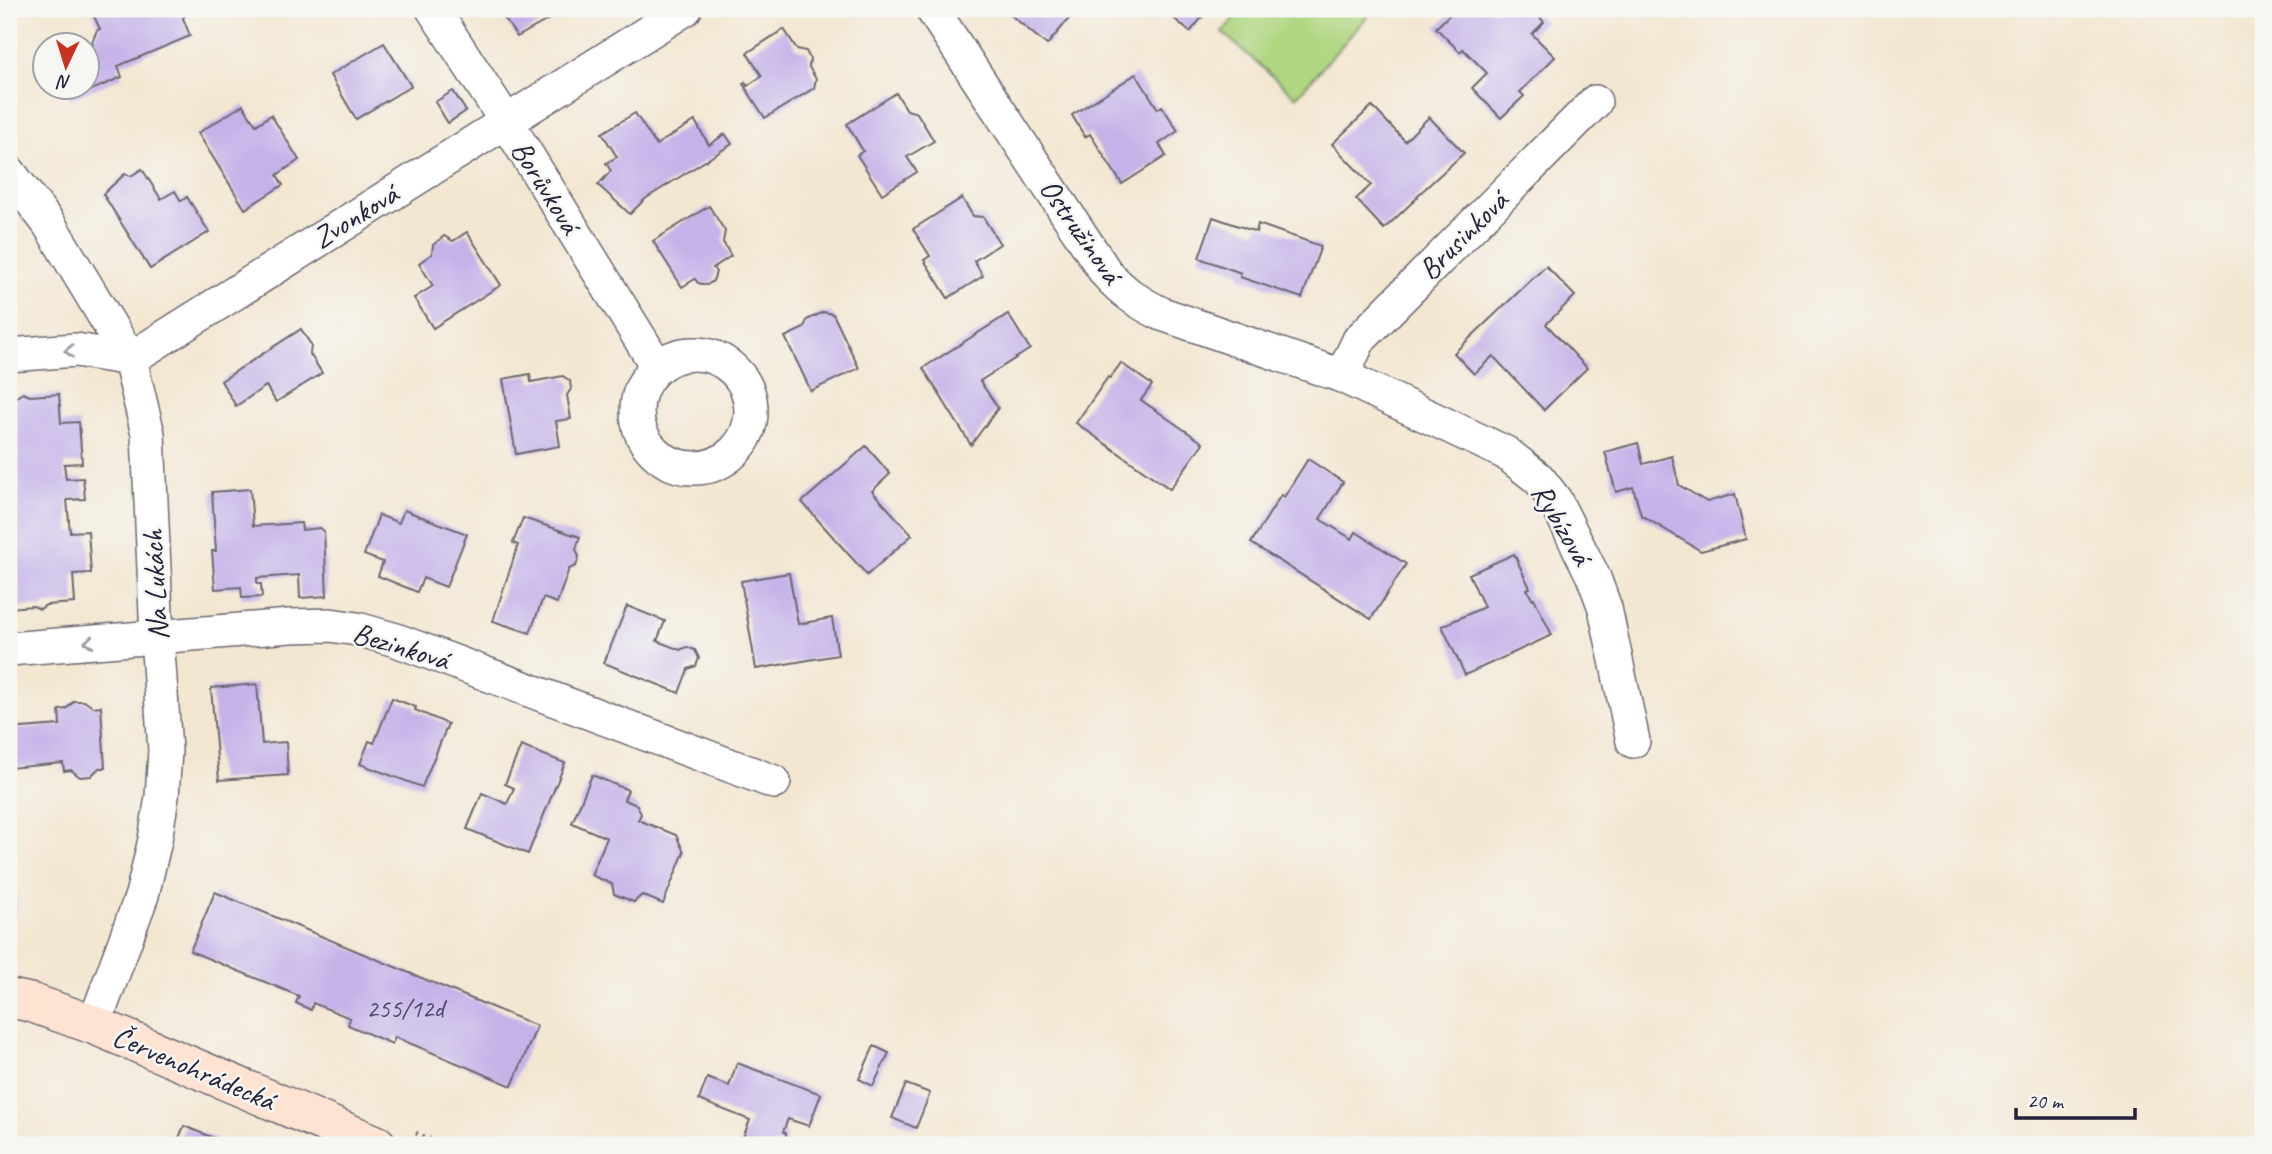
<svg xmlns="http://www.w3.org/2000/svg" width="2272" height="1154" font-family="Caveat,sans-serif">
  <style>
    .green { fill: #afd680; stroke: #687c5e; stroke-width: 2 }
    .building { fill: #c5b2e9 }
    .lines { fill: none; stroke-linecap: round; stroke-linejoin: round }
    .street-casing { stroke: #6b6770; stroke-width: 36 }
    .secondary-casing { stroke: #6b6770; stroke-width: 41 }
    .path { stroke: #6b6770; stroke-width: 4.5; stroke-dasharray: 2 5; stroke-linecap: butt }
    .street { stroke: #fff; stroke-width: 33 }
    .secondary { stroke: #fee3d2; stroke-width: 38 }
    .oneway { stroke: #9c9ca7 }
    .labels { text-anchor: middle; stroke-width: 5; stroke-linejoin: round; paint-order: stroke }
    .number-label { font-size: 26px; fill: #4b4666 }
    .street-label { font-size: 30px; fill: #22223b; stroke: #f6f6f2 }
  </style>
  <rect width="100%" height="100%" fill="#f6f6f2"/>
  <filter id="ink" filterUnits="userSpaceOnUse"><feTurbulence type="fractalNoise" baseFrequency=".0143" numOctaves="2"/><feDisplacementMap in="SourceGraphic" scale="14" xChannelSelector="R" yChannelSelector="G"/><feConvolveMatrix kernelMatrix="1 2 1 2 8 2 1 2 1" color-interpolation-filters="sRGB"/></filter>
  <filter id="wash" filterUnits="userSpaceOnUse"><feTurbulence type="fractalNoise" baseFrequency=".00686" numOctaves="4" result="noise"/><feDisplacementMap in="SourceGraphic" scale="28" xChannelSelector="R" yChannelSelector="G"/><feGaussianBlur stdDeviation="1.57" result="paint"/><feColorMatrix in="noise" values="0 0 0 0 0 0 0 0 0 0 0 0 0 0 0 0 0 1.4 0 .05"/><feComposite in="paint" operator="in"/></filter>
  <g filter="url(#wash)">
    <rect width="100%" height="100%" fill="#f3e7d2"/>
    <path class="green" d="M1243 9H1374L1296 97 1222 32Z"/>
    <g id="blocks">
      <g class="building">
        <path d="M99 9H189L183 18 190 36 118 66 122 77 71 99 66 88H88V47L93 45 92 42 97 30 100 29 92 12Z"/>
        <path d="M498 9H567L517 37Z"/>
        <path d="M1008 9H1077L1047 45 1006 11Z"/>
        <path d="M1163 9H1209L1190 32Z"/>
        <path d="M1455 9H1532L1544 22 1532 34 1555 57 1520 92 1524 96 1501 118 1472 88 1487 73 1463 49 1460 52 1436 28Z"/>
        <path d="M784 29 797 49 806 51 810 59 809 67 816 79 814 88 765 118 743 84 745 82 747 86 762 76 747 53Z"/>
        <path d="M384 43 411 86 356 119 330 75Z"/>
        <path d="M1136 74 1158 109 1162 106 1178 131 1159 144 1166 156 1122 184 1090 134 1085 137 1072 115Z"/>
        <path d="M453 91 466 111 448 123 435 102Z"/>
        <path d="M896 93 907 110 917 113 934 141 907 157 917 172 882 194 857 155 863 151 847 124Z"/>
        <path d="M243 105 256 125 271 115 299 160 277 175 283 185 245 209 198 133Z"/>
        <path d="M1372 106 1405 141 1429 117 1464 153 1417 196 1418 197 1384 229 1356 199 1371 185 1332 144Z"/>
        <path d="M635 113 656 145 695 121 709 145 725 134 732 144 645 199 630 214 598 185 611 171 606 163 617 157 602 133Z"/>
        <path d="M142 169 161 199 175 191 181 201 187 197 209 232 150 269 103 194 125 174 131 176Z"/>
        <path d="M962 198 973 216 983 217 1000 244 974 261 983 276 948 298 924 260 930 256 913 229Z"/>
        <path d="M709 206 725 231 723 242 731 256 713 268 716 272 713 281 707 285 698 283 695 279 682 287 653 241Z"/>
        <path d="M1213 217 1256 232 1258 224 1321 246 1302 298 1240 277 1241 273 1199 258Z"/>
        <path d="M467 232 501 285 433 328 414 298 433 286 419 263 432 254 433 245 444 236 453 241Z"/>
        <path d="M1546 266 1575 296 1546 324 1587 368 1544 410 1493 356 1474 374 1454 353Z"/>
        <path d="M823 312 833 314 859 368 811 391 785 337 804 328 807 320Z"/>
        <path d="M1008 314 1030 349 980 381 998 408 971 445 923 368Z"/>
        <path d="M301 329 311 345 310 354 322 373 276 402 266 386 236 406 221 381Z"/>
        <path d="M1121 363 1152 385 1141 400 1203 443 1170 489 1076 423 1108 377 1110 378Z"/>
        <path d="M530 374 531 382 563 376 570 381 571 389 567 395 571 419 556 421 560 446 516 454 503 379Z"/>
        <path d="M23 393 30 396 59 394 61 423 79 422 82 463 64 464 66 479 83 478 85 499 67 500 70 532 88 531 91 573 73 574 75 603 46 605 40 609 33 606 9 608V398L16 397Z"/>
        <path d="M1638 443 1643 464 1672 456 1679 485 1707 502 1735 494 1746 539 1701 551 1641 515 1633 487 1616 492 1605 452Z"/>
        <path d="M866 446 890 474 872 491 912 535 867 575 802 502Z"/>
        <path d="M1308 459 1343 482 1320 519 1352 539 1356 532 1406 564 1371 619 1251 543 1281 495 1284 497Z"/>
        <path d="M250 489 253 526 301 523 302 530 320 528 324 531 327 596 300 598 299 575 257 578V584H261L262 597 242 598 241 587 215 589 212 551H216L212 492Z"/>
        <path d="M404 510 467 534 446 587 423 578 417 592 378 576 383 562 364 555 379 515 399 523Z"/>
        <path d="M523 518 580 537 576 549 579 557 576 566 569 569 557 603 543 598 530 633 493 621 518 545 513 543Z"/>
        <path d="M1514 554 1530 588 1527 589 1532 599 1534 598 1552 635 1465 675 1442 626 1484 607 1469 574Z"/>
        <path d="M789 573 798 624 832 618 838 655 756 669 741 581Z"/>
        <path d="M627 606 665 621 657 641 680 650 687 647 695 650 699 658 696 666 688 669 679 693 604 663Z"/>
        <path d="M257 684 262 744 286 742 288 775 219 780 211 688Z"/>
        <path d="M392 698 416 707 415 710 448 724 422 787 360 764 369 741 374 743Z"/>
        <path d="M74 701H84L93 707 101 706 105 768H99L91 776 80 777 71 770 64 771 63 763 9 768V729L60 725 59 710 66 709Z"/>
        <path d="M521 746 565 763 528 854 467 829 482 793 507 804 514 788 505 784Z"/>
        <path d="M592 775 628 790 624 800 637 805 641 814 638 820 676 835 684 852 663 904 642 895 634 902 614 894 612 884 591 875 607 838 572 823Z"/>
        <path d="M9 866H13L17 912 9 913Z"/>
        <path d="M215 892 537 1026 512 1086 395 1037 392 1044 348 1025 350 1018 313 1003 311 1010 296 1003 299 996 190 951Z"/>
        <path d="M874 1046 889 1053 873 1086 859 1079Z"/>
        <path d="M737 1063 821 1094 809 1126 788 1119 783 1132 786 1133V1145H740L750 1120 699 1100 707 1078 729 1086Z"/>
        <path d="M906 1084 930 1093 916 1128 892 1118Z"/>
        <path d="M184 1126 231 1145H176Z"/>
      </g>
    </g>
  </g>
  <g filter="url(#ink)">
    <use href="#blocks" fill-opacity="0" stroke="#6b6770" stroke-width="2"/>
    <g class="lines">
      <defs>
        <g id="street">
          <path d="M433 9 506 121 657 366"/>
          <path d="M932 9 1106 273C1123 292 1139 303 1162 314L1342 376 1506 453 1539 479 1555 500 1594 578 1605 608 1633 741"/>
          <path d="M9 172 49 224 130 359 148 434 157 637 165 750 162 797 155 840 142 895 94 1025"/>
          <circle cx="694" cy="411" r="57"/>
          <path d="M9 355 76 350 130 359 685 9"/>
          <path d="M1342 376 1359 340 1595 102"/>
          <path d="M9 649 290 626 330 625 357 629 396 640 774 782"/>
        </g>
        <path id="secondary" d="M9 998 32 1003 94 1025 377 1145"/>
      </defs>
      <use href="#street" class="street-casing"/>
      <use href="#secondary" class="secondary-casing"/>
      <path class="path" d="M416 1133 444 1145"/>
      <use href="#street" class="street"/>
      <use href="#secondary" class="secondary"/>
    </g>
    <defs><path id="oneway-chevron" d="M-2-3.5L2.5 0L-2 3.5" fill="none" stroke-width="1.6" stroke-linecap="round" stroke-linejoin="round" transform="scale(1.75)"/></defs>
    <g class="oneway">
      <use href="#oneway-chevron" transform="translate(69 351) rotate(179)"/>
      <use href="#oneway-chevron" transform="translate(89 642) rotate(175)"/>
    </g>
  </g>
  <g class="labels">
    <g class="number-label">
      <text x="405" y="1017">255/12d</text>
    </g>
    <g class="street-label">
      <text transform="translate(546 187) rotate(58)" y="10">Borůvková</text>
      <text transform="translate(355 216) rotate(-32)" y="10">Zvonková</text>
      <text transform="translate(1081 231) rotate(55)" y="10">Ostružinová</text>
      <text transform="translate(1463 235) rotate(-45)" y="10">Brusinková</text>
      <text transform="translate(1562 524) rotate(59)" y="10">Rybízová</text>
      <text transform="translate(155 585) rotate(-93)" y="10">Na Lukách</text>
      <text transform="translate(401 646) rotate(17)" y="10">Bezinková</text>
      <text transform="translate(194 1068) rotate(23)" y="10">Červenohrádecká</text>
    </g>
  </g>
  <rect width="2272" height="1154" fill="none" stroke="#f6f6f2" stroke-width="35"/>
  <g transform="translate(66 66) rotate(184)"><circle r="33" fill="#f6f6f2" stroke="#a1a1a9" stroke-width="2"/>
  <path d="M0-5L12 26L0 18L-12 26Z" fill="#c8321e"/>
  <text y="-10" font-size="19" font-weight="bold" text-anchor="middle" fill="#22223b">N</text>
  </g>
  <path d="M2016 1108v10h119v-10" fill="none" stroke="#22223b" stroke-width="3.5"/>
  <text x="2027" y="1108" font-size="21" fill="#22223b" stroke="#f6f6f2" stroke-width="5" paint-order="stroke">20 m</text>
</svg>
